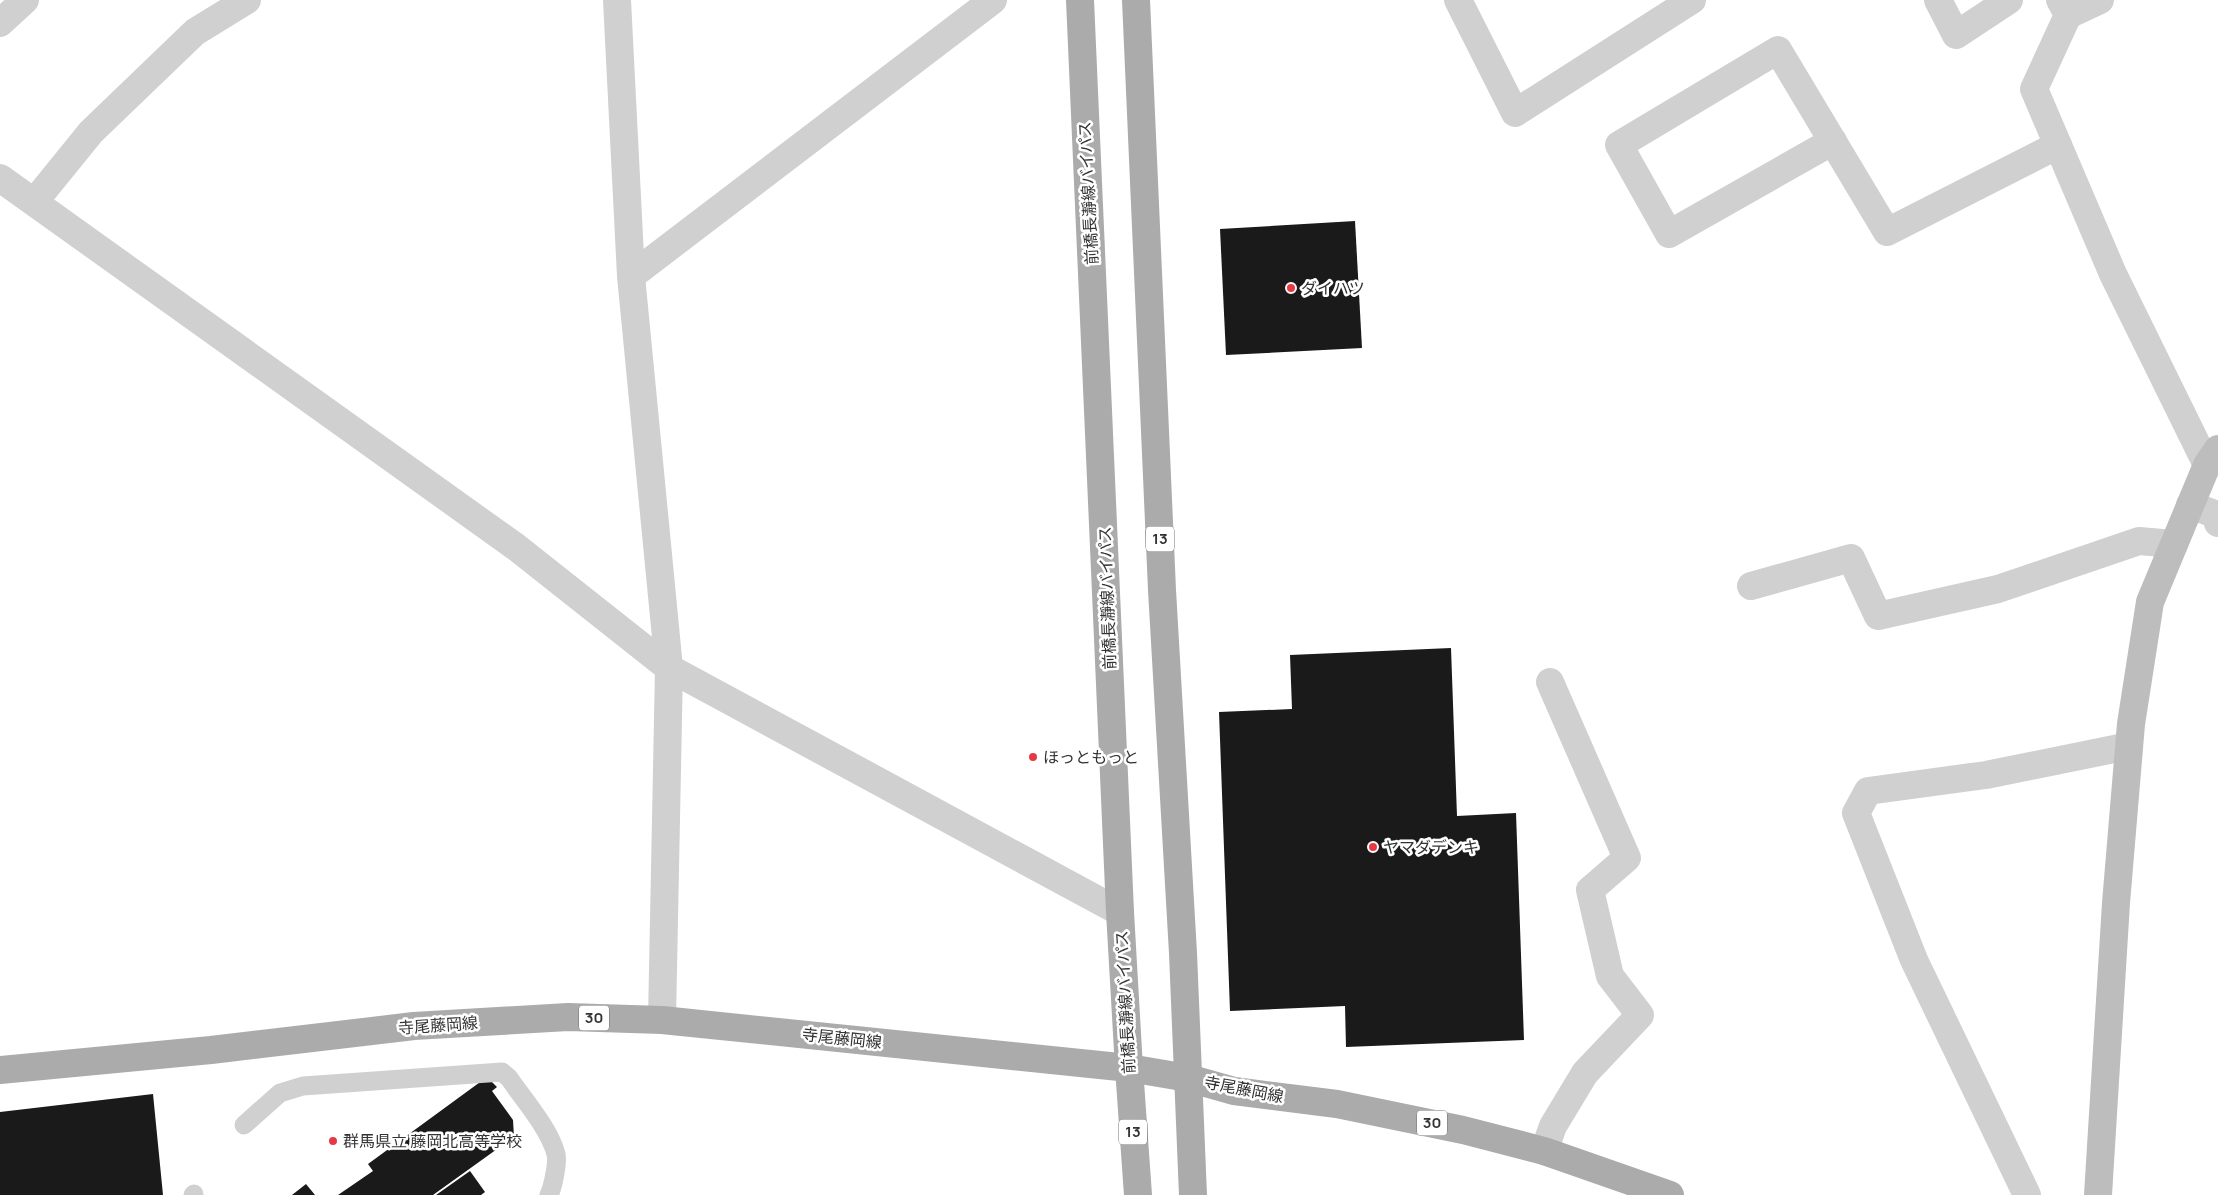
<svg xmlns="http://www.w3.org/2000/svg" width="2218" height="1195" font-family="Manrope,'Noto Sans JP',sans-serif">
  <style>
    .building { fill: #1a1a1a }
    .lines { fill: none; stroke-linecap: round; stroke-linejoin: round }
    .lane { stroke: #d0d0d0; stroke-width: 19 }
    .street { stroke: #d0d0d0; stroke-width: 28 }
    .secondary { stroke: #bdbdbd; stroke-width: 28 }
    .primary { stroke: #ababab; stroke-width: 28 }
    .poi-dot { fill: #e63946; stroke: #fff; stroke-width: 2 }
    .labels { text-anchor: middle; stroke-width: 5; stroke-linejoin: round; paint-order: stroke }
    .shield { fill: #fff; stroke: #707070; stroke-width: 1 }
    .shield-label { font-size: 15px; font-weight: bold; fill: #333 }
    .street-label { font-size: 16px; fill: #333; stroke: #fff }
    .poi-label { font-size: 16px; fill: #333; stroke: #fff; text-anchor: start }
  </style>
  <rect width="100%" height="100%" fill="#fff"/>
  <g class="building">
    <path d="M1355 221 1362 348 1226 355 1220 229Z"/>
    <path d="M1451 648 1457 816 1516 813 1524 1040 1346 1047 1345 1006 1230 1011 1219 712 1292 709 1290 655Z"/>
    <path d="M487 1077 497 1087 492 1091 513 1120 514 1137 433 1195H338L373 1171 368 1164Z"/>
    <path d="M153 1094 163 1195H0V1112Z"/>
    <path d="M470 1171 485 1192 481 1195H436Z"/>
    <path d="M306 1184 315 1195H292Z"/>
  </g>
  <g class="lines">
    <g class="lane">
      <path d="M244 1125 280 1093 303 1086 502 1072 509 1078C524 1100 549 1128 556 1154 558 1162 553 1187 549 1195"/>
      <path d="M193 1195 194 1194"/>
    </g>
    <g class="street">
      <path d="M617 0 631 276 669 668 662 1020"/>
      <path d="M1458 0 1515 113 1692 0"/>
      <path d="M1938 0 1956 35 2009 0"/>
      <path d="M2060 0 2068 15 2034 89 2113 274 2207 465"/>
      <path d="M2068 15 2100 0"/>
      <path d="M0 23 25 0"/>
      <path d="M1833 141 1669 234 1619 145 1778 50 1887 232 2058 145"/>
      <path d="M0 178 516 547 669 668 1120 912"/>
      <path d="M35 201 91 132 195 32 247 0"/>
      <path d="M631 276 993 0"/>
      <path d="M2190 505 2215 514 2218 523"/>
      <path d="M1751 586 1851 558 1878 616 1998 589 2139 541 2174 544"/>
      <path d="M1544 1151 1553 1126 1585 1073 1640 1015 1610 976 1590 890 1627 858 1550 682"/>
      <path d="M2027 1195 1914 960 1856 813 1868 791 1986 775 2129 746"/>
    </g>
    <path class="secondary" d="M2098 1195 2116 903 2131 724 2150 602 2207 465 2218 449"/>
    <g class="primary">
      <path d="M1080 0 1120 912 1129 1068 1138 1195"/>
      <path d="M1136 0 1162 590 1183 953 1193 1195"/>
      <path d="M0 1070 211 1050 414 1026 568 1017 662 1020 1129 1068 1188 1078 1234 1091 1337 1104 1463 1130 1544 1151 1670 1195"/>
    </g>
  </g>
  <g class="poi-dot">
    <circle cx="1291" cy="288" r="5"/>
    <circle cx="1033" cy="757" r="5"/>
    <circle cx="1373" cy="847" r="5"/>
    <circle cx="333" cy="1141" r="5"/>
  </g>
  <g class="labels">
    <g class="shield">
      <rect x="1146" y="526.5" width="28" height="25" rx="4"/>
      <rect x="579" y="1005.5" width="30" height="25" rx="4"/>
      <rect x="1417" y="1110.5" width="30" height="25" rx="4"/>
      <rect x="1119" y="1119.5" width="28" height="25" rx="4"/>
    </g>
    <g class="shield-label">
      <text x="1160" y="544">13</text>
      <text x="594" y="1023">30</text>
      <text x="1432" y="1128">30</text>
      <text x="1133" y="1137">13</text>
    </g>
    <g class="street-label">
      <text transform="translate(1088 193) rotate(-93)" y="6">前橋長瀞線バイパス</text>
      <text transform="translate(1107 598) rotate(-92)" y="6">前橋長瀞線バイパス</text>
      <text transform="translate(1125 1002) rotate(-93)" y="6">前橋長瀞線バイパス</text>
      <text transform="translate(438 1025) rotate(-4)" y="6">寺尾藤岡線</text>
      <text transform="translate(842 1038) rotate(6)" y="6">寺尾藤岡線</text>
      <text transform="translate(1244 1089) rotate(11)" y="6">寺尾藤岡線</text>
    </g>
    <g class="poi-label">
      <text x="1301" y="294">ダイハツ</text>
      <text x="1043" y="763">ほっともっと</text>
      <text x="1383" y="853">ヤマダデンキ</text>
      <text x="343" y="1147">群馬県立 藤岡北高等学校</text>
    </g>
  </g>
</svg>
